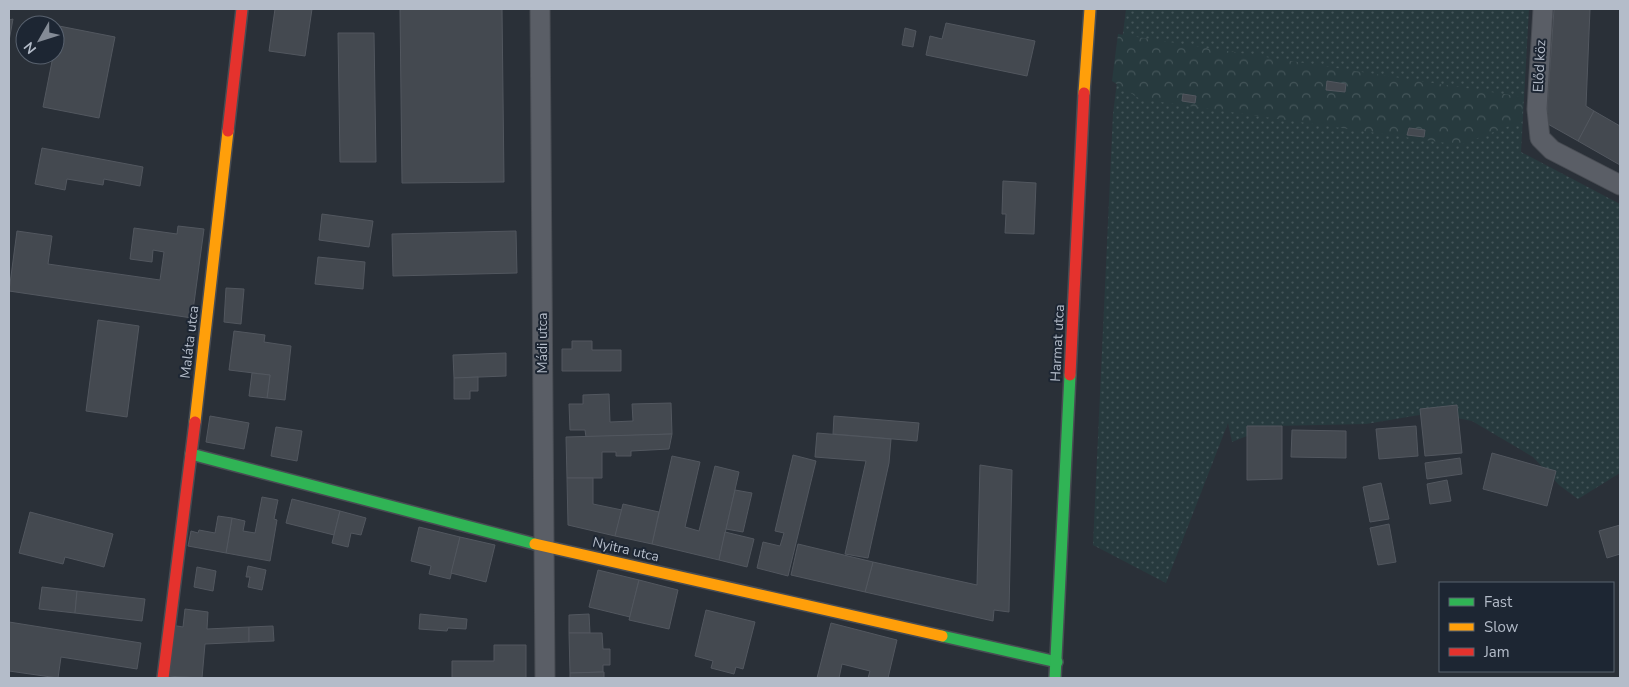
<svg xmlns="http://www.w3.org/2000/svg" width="1629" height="687" font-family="'Nunito Sans',sans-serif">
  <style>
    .grass { fill: url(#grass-dots) }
    .forest { fill: url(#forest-crowns) }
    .building { fill: #444950; stroke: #52575f }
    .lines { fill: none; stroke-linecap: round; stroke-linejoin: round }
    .street-casing { stroke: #484c53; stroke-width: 21 }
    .fast-casing { stroke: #484c53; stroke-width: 14 }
    .slow-casing { stroke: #484c53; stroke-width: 14 }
    .jam-casing { stroke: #484c53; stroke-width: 14 }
    .street { stroke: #5a5e66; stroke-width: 19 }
    .fast { stroke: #30b455; stroke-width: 11 }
    .slow { stroke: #ff9f0a; stroke-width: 11 }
    .jam { stroke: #e5322d; stroke-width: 11 }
    .labels { text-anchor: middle; stroke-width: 4; stroke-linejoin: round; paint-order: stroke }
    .street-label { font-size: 14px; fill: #b4bcc9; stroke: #1d2633 }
  </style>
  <defs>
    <pattern id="grass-dots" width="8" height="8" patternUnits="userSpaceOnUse" patternTransform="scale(1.25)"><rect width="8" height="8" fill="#273a3e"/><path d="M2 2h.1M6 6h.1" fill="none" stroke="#445559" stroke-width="1.8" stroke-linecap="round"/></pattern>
    <pattern id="forest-crowns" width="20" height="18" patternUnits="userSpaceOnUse" patternTransform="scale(1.25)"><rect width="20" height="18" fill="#273a3e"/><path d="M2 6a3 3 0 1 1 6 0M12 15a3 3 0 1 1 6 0" fill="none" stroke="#445559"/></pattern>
  </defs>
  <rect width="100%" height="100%" fill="#2a3038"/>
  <path class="grass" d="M1126 9H1529L1521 152 1620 204V473L1578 499 1559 485 1533 457 1472 421 1431 413 1366 424 1272 426 1232 442 1228 423 1166 583 1093 545 1113 114Z"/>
  <path class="forest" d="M1118 34 1523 97 1522 121 1460 145 1140 99 1112 81Z"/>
  <g class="building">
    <path d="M275 9H312L305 56 269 51Z"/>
    <path d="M400 9H502L504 182 402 183Z"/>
    <path d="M1554 9H1590L1586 106 1594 111 1578 141 1546 123Z"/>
    <path d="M13 19 9 41V20Z"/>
    <path d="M946 23 1035 41 1027 76 926 55 930 36 942 39Z"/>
    <path d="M59 26 115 37 99 118 43 107Z"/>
    <path d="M905 28 916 31 913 47 902 45Z"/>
    <path d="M338 33H374L376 162H340Z"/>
    <path d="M1327 81 1346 84 1345 92 1326 90Z"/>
    <path d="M1183 94 1196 96 1195 103 1182 101Z"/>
    <path d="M1594 111 1620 126V165L1578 141Z"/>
    <path d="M1409 128 1425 130 1424 137 1407 135Z"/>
    <path d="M42 148 143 167 140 186 104 179 103 185 67 179 65 190 35 184Z"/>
    <path d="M1003 181 1036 183 1034 234 1005 233 1006 214H1002Z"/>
    <path d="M322 214 373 221 369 247 319 240Z"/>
    <path d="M178 226 204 229 192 318 9 291 17 231 52 236 48 264 160 280 164 252 153 250 152 262 130 259 134 228 177 234Z"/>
    <path d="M516 231 517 273 393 276 392 234Z"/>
    <path d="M318 257 365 262 363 289 315 284Z"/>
    <path d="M226 288 244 289 241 324 224 322Z"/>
    <path d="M98 320 139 326 127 417 86 411Z"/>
    <path d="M234 331 265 335 264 342 291 346 285 400 267 398 270 375 229 370Z"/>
    <path d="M572 341H592V350H621V371H562V349H572Z"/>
    <path d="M506 353V376L454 378 453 355Z"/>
    <path d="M252 373 270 375 267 398 249 396Z"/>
    <path d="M478 377V391H470V399H454V378Z"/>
    <path d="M609 394 610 422 633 421 632 404 671 403 672 434 586 437 585 430H570L569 404H583V395Z"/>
    <path d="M1457 405 1462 453 1425 456 1420 409Z"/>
    <path d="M210 416 249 423 244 449 206 442Z"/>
    <path d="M834 416 919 423 917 441 833 434Z"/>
    <path d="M1247 426H1282V479L1247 480Z"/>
    <path d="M1416 426 1418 456 1379 459 1376 429Z"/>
    <path d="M276 427 302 431 297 461 271 456Z"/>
    <path d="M1292 430 1346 431V458L1291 457Z"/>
    <path d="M817 433 891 439 889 463 868 558 845 554 866 461 815 457Z"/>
    <path d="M672 434 669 449 631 451V456H616V452H602V478H567L566 437Z"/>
    <path d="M1492 453 1556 471 1547 506 1483 489Z"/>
    <path d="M793 455 816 461 788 576 757 568 763 542 780 546 784 533 775 531Z"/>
    <path d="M672 456 700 462 685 527 699 531 715 466 739 472 719 560 652 544Z"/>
    <path d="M1460 458 1462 474 1427 479 1425 463Z"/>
    <path d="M980 465 1012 470 1009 612 994 610 993 621 865 592 873 562 977 585Z"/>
    <path d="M567 478H593V504L622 510 615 536 568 525Z"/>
    <path d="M1447 480 1451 501 1430 504 1427 484Z"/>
    <path d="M1381 483 1389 519 1370 522 1363 487Z"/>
    <path d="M735 490 752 493 743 532 726 529Z"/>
    <path d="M262 497 278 500 274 519 277 520 270 561 226 553 232 518 245 521 243 531 255 533Z"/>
    <path d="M292 499 340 511 334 535 286 523Z"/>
    <path d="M623 504 659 512 652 544 615 536Z"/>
    <path d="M340 511 366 518 361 535 351 533 348 547 332 543Z"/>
    <path d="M30 512 113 534 104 567 65 557 63 564 19 553Z"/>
    <path d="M218 516 232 518 226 553 188 546 191 531 198 533 199 530 215 533Z"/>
    <path d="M1389 524 1396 562 1378 565 1370 528Z"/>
    <path d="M1620 525V554L1607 558 1599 531Z"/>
    <path d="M419 527 460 537 450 579 429 574 431 566 411 561Z"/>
    <path d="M725 532 754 539 747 567 719 560Z"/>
    <path d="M460 537 495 545 486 582 451 573Z"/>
    <path d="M798 544 873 562 865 592 791 575Z"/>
    <path d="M248 566 266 570 262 590 248 587 250 577H246Z"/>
    <path d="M197 567 216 571 213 591 194 587Z"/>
    <path d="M598 570 639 580 630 617 589 607Z"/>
    <path d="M639 580 678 590 669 629 629 620Z"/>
    <path d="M42 587 77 591 75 613 39 609Z"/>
    <path d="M77 591 145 599 142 621 75 613Z"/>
    <path d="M185 609 208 612 207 629 249 627V642L205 644 202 678 166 676 171 625 183 627Z"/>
    <path d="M706 610 755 622 743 669 736 667 734 674 711 668 713 661 695 656Z"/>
    <path d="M420 614 467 619 466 629 448 628 447 631 419 629Z"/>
    <path d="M589 614 590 633H569V615Z"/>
    <path d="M9 622 141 643 137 669 61 657 58 678 9 671Z"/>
    <path d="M831 623 897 640 888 678H868L870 671 842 664 839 678H817Z"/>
    <path d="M273 626 274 641 249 642V627Z"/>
    <path d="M569 633H602L603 649H610V665H603V672L570 673Z"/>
    <path d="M494 645H526V678H452V661H494Z"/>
    <path d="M604 672V678H570V673Z"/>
  </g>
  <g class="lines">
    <defs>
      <g id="street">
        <path d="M540 9 545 678"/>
        <path d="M1543 9 1537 109 1540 138 1552 150 1620 185"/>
      </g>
      <g id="fast">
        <path d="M191 454 535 544"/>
        <path d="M942 636 1057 662"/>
        <path d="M1055 678 1070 375"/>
      </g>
      <g id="slow">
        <path d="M1084 93 1090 9"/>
        <path d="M195 422 228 131"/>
        <path d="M535 544 942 636"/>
      </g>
      <g id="jam">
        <path d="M228 131 242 9"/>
        <path d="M1070 375 1084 93"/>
        <path d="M163 678 195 422"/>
      </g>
    </defs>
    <use href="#street" class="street-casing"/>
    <use href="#fast" class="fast-casing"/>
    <use href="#slow" class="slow-casing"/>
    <use href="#jam" class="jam-casing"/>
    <use href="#street" class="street"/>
    <use href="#fast" class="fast"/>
    <use href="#slow" class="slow"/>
    <use href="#jam" class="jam"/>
  </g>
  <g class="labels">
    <g class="street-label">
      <text transform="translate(1539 66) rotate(-87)" y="5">Előd köz</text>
      <text transform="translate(189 342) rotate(-83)" y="5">Maláta utca</text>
      <text transform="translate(542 343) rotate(-90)" y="5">Mádi utca</text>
      <text transform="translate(1057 343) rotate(-87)" y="5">Harmat utca</text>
      <text transform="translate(626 549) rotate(13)" y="5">Nyitra utca</text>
    </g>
  </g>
  <rect width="1629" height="687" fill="none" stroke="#b4bcc9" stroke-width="20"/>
  <rect x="1439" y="582" width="175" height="90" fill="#1d2633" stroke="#59626f"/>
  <rect x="1449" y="598" width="25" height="8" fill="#30b455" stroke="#59626f"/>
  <text x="1484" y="607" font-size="15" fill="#b4bcc9">Fast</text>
  <rect x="1449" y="623" width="25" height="8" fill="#ff9f0a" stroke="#59626f"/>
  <text x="1484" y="632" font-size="15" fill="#b4bcc9">Slow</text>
  <rect x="1449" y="648" width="25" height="8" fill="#e5322d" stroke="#59626f"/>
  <text x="1484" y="657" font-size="15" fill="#b4bcc9">Jam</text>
  <g transform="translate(40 40) rotate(231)"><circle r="24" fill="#1d2633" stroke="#59626f"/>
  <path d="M0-4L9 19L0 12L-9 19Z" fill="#848b96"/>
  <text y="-8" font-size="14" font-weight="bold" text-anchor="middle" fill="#b4bcc9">N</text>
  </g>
</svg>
